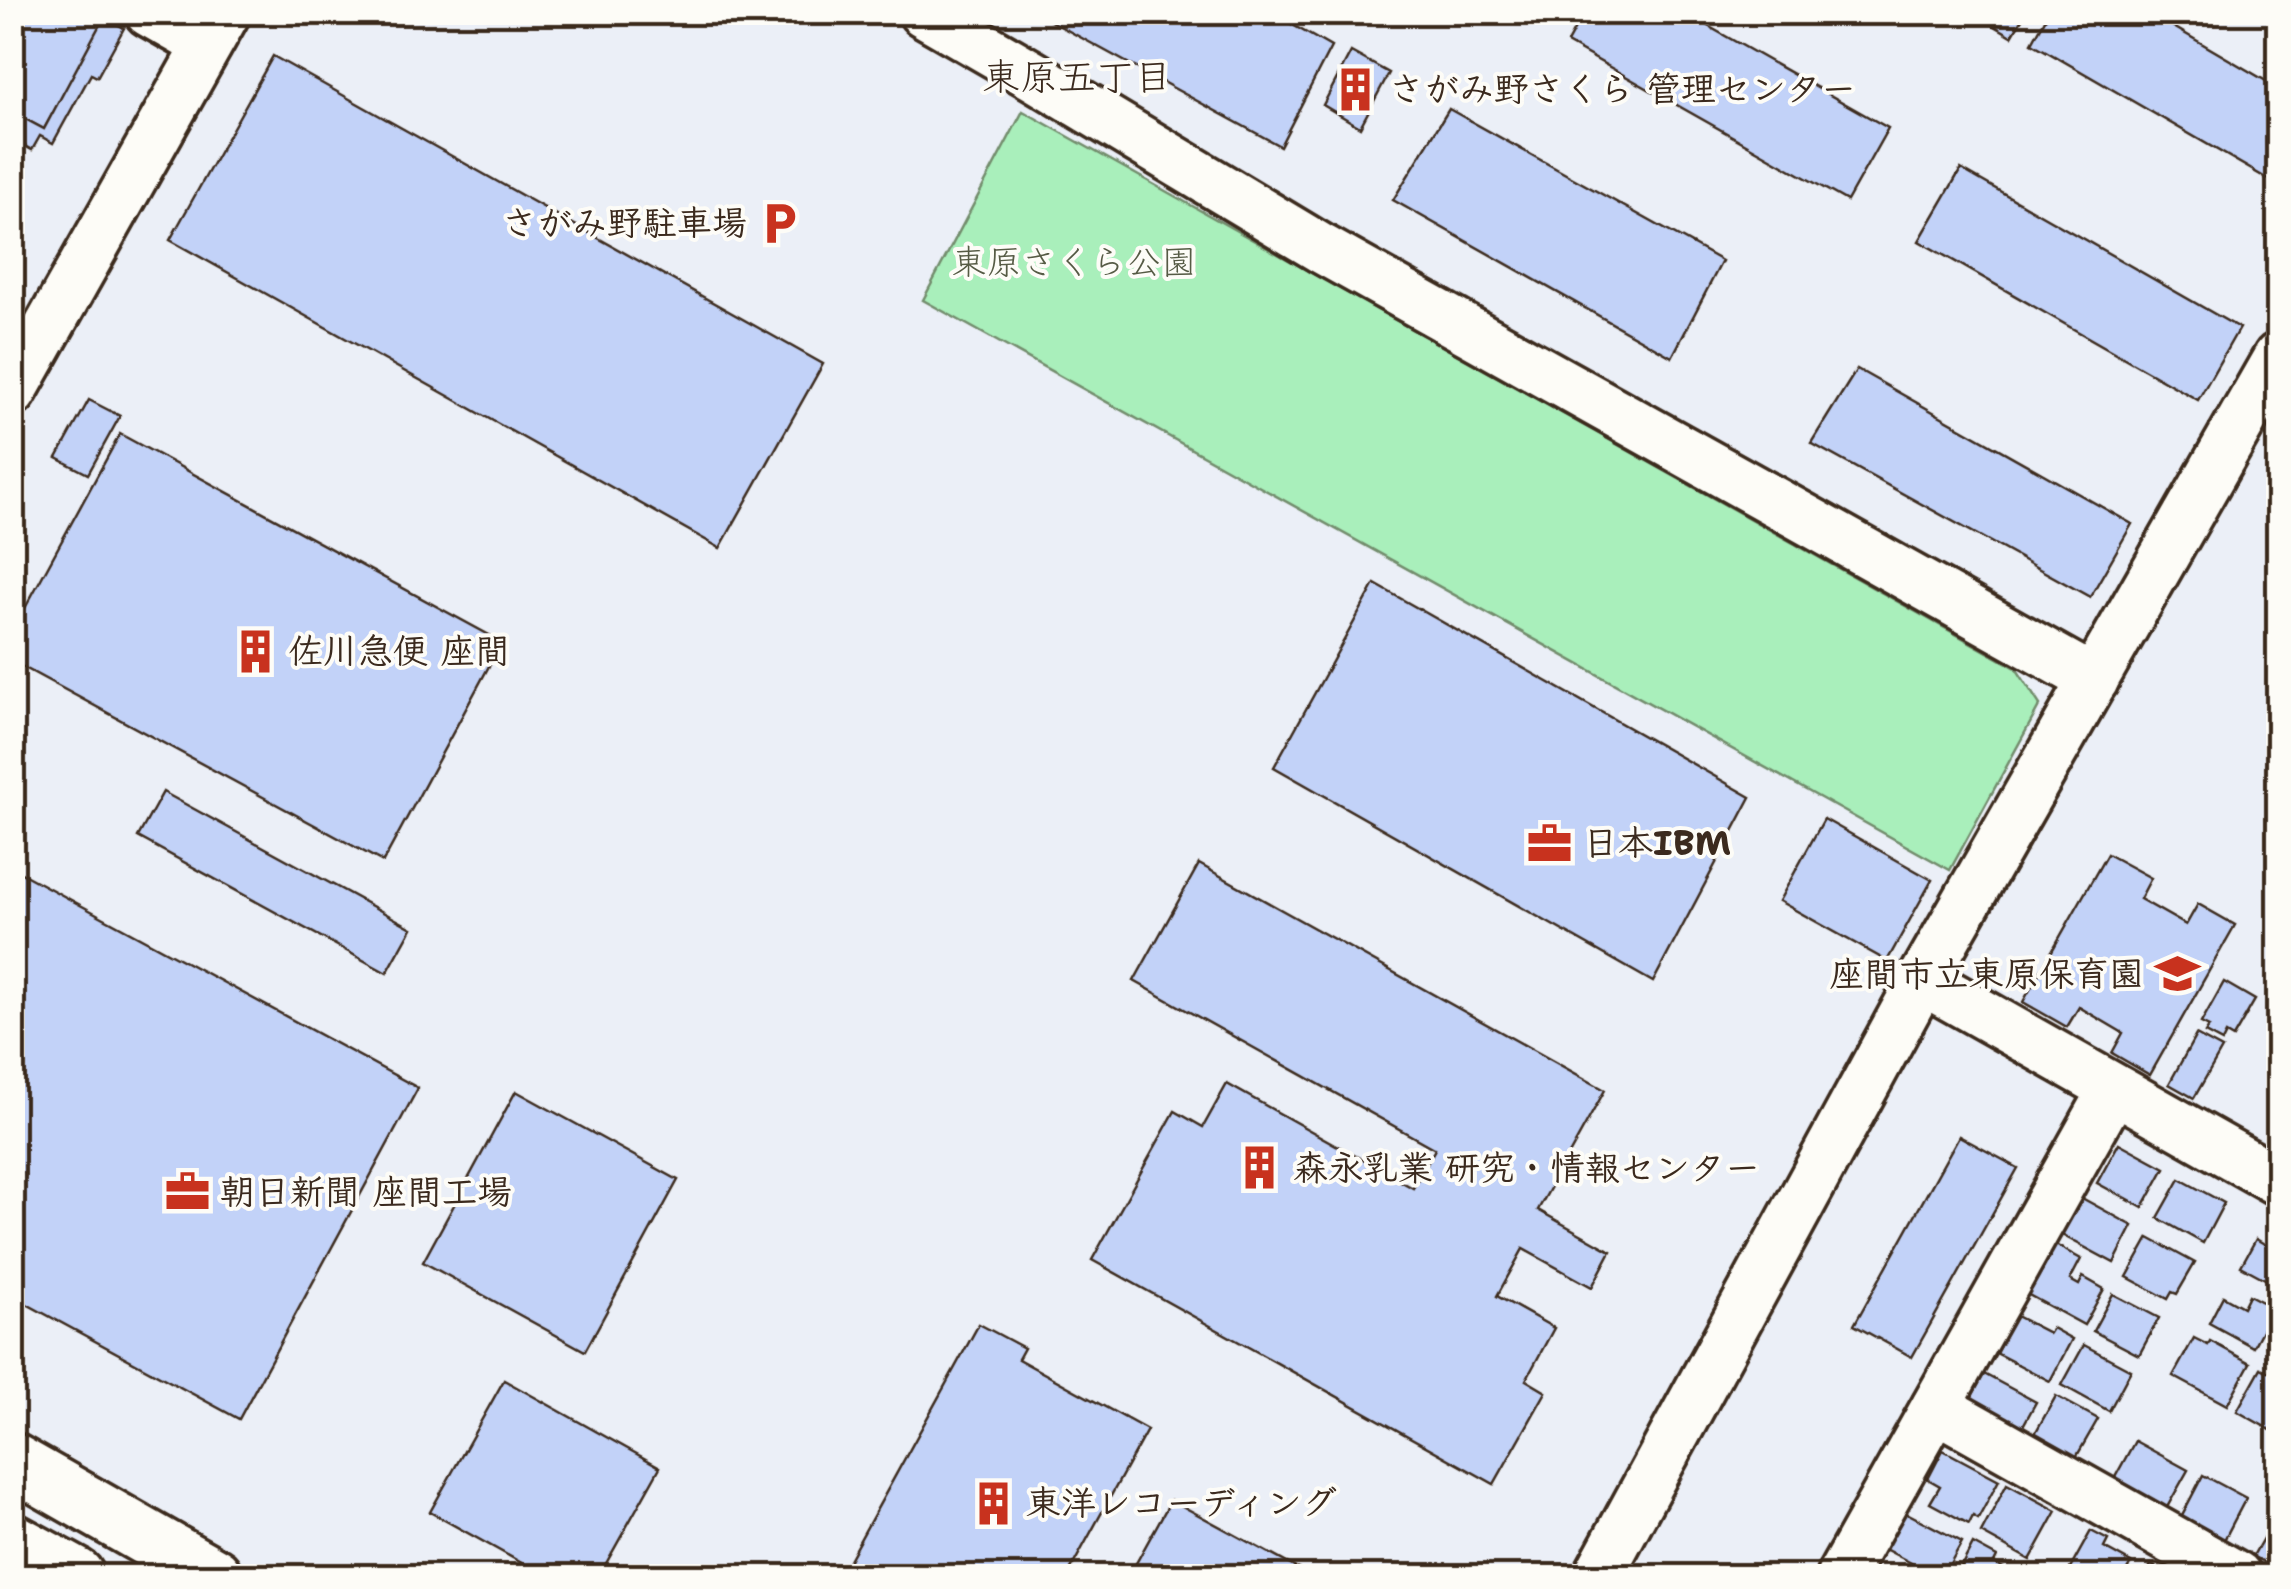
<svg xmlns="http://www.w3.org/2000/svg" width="2291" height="1589" font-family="'Shantell Sans','Klee One',sans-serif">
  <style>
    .green { fill: #a9efbb; stroke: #728c6c; stroke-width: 2.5 }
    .building { fill: #c2d2f8; stroke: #3b2a1e; stroke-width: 2.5 }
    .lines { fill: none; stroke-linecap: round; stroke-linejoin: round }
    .minor-casing { stroke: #3b2a1e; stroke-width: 55 }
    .highway-casing { stroke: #3b2a1e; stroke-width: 62 }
    .minor { stroke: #fdfcf7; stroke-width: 48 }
    .highway { stroke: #fdfcf7; stroke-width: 55 }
    .labels { text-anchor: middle; stroke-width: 8; stroke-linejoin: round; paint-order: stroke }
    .poi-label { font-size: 35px; font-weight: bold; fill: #3b2a1e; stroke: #fdfcf7; text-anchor: start }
    .park-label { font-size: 35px; fill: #565b45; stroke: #fdfcf7 }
    .neighbourhood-label { font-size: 38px; fill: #3b2a1e; stroke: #fdfcf7 }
  </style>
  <rect width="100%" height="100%" fill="#ebeff7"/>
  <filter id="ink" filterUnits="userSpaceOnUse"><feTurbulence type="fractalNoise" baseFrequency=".01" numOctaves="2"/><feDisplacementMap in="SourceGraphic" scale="20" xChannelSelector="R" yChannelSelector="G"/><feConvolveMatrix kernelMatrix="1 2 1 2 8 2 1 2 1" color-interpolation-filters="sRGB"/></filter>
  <g filter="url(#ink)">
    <path class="green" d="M1023 111 2016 668 2040 705 1950 870 923 300Z"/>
    <g class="building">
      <path d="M12 12H90L104 20 44 129 12 112Z"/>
      <path d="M1034 12H1270L1331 47 1280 146Z"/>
      <path d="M1584 12H1683L1888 128 1847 201 1567 43Z"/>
      <path d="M1971 12H2026L2012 36Z"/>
      <path d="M2049 12H2148L2278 88V185L2032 43Z"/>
      <path d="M104 17 124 28 97 77 91 74 53 143 40 136 32 150 12 139V112L44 129Z"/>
      <path d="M1351 52 1389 73 1360 127 1323 105Z"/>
      <path d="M273 56 823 364 720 548 170 240Z"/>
      <path d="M1449 109 1722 261 1672 357 1393 200Z"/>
      <path d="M1961 169 2239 328 2198 400 1919 241Z"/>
      <path d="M1857 369 2132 524 2090 597 1811 443Z"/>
      <path d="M89 400 120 416 88 474 57 458Z"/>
      <path d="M120 434 502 642 383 862 12 661V632Z"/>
      <path d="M1375 584 1751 797 1653 982 1274 767Z"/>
      <path d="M163 792 412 928 387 973 138 837Z"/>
      <path d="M1824 819 1932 880 1887 961 1779 901Z"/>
      <path d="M2107 854 2151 878 2140 899 2186 925 2198 904 2235 925 2150 1075 2112 1053 2123 1033 2079 1007 2067 1027 2023 1002Z"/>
      <path d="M1199 864 1605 1090 1538 1210 1611 1251 1592 1287 1523 1249 1497 1296 1554 1328 1526 1380 1546 1392 1494 1484 1092 1260 1175 1111 1203 1127 1227 1084 1413 1188 1435 1149 1134 981Z"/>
      <path d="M12 868 418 1088 239 1419 12 1296Z"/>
      <path d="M2224 982 2255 1000 2233 1038 2226 1034 2222 1042 2205 1033 2209 1027 2201 1023Z"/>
      <path d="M2196 1035 2222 1049 2194 1098 2169 1084Z"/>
      <path d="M516 1091 678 1180 585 1351 423 1262Z"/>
      <path d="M2278 1119V1142L2269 1137Z"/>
      <path d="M1959 1136 2018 1168 1912 1357 1854 1325Z"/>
      <path d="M2119 1143 2165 1168 2143 1208 2097 1183Z"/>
      <path d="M2180 1179 2224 1203 2203 1243 2158 1218Z"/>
      <path d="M2080 1197 2133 1226 2114 1263 2060 1234Z"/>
      <path d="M2149 1238 2195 1263 2177 1294 2172 1292 2168 1299 2127 1277Z"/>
      <path d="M2256 1239 2278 1252V1286L2241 1266Z"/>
      <path d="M2052 1243 2081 1259 2070 1280 2079 1285 2083 1277 2104 1289 2084 1325 2025 1293Z"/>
      <path d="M2113 1294 2159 1318 2139 1355 2093 1331Z"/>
      <path d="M2249 1295 2274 1308 2253 1347 2209 1323 2223 1296 2243 1307Z"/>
      <path d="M2016 1316 2049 1333 2052 1328 2072 1339 2050 1381 1996 1353Z"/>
      <path d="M979 1324 1024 1348 1018 1359 1147 1430 1067 1576H840Z"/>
      <path d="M2194 1338 2208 1345 2210 1341 2250 1363 2227 1405 2173 1376Z"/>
      <path d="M2084 1345 2131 1370 2109 1411 2062 1385Z"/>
      <path d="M2261 1368 2278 1377V1429L2276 1433 2237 1411Z"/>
      <path d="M1984 1374 2036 1402 2019 1433 1968 1404Z"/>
      <path d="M504 1380 660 1467 599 1576H545L430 1512Z"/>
      <path d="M2056 1396 2098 1419 2075 1459 2033 1437Z"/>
      <path d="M2135 1441 2188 1470 2166 1509 2113 1481Z"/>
      <path d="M1943 1450 1999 1480 1978 1519 1973 1516 1969 1524 1930 1503 1940 1486 1928 1479Z"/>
      <path d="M2203 1475 2246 1498 2224 1540 2181 1517Z"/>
      <path d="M2007 1484 2057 1511 2030 1560 1981 1533Z"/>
      <path d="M1171 1500 1311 1576H1129Z"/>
      <path d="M1901 1510 1962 1542 1943 1576 1918 1565 1917 1566 1881 1547Z"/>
      <path d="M2278 1529V1576H2273L2262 1571 2266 1563 2253 1556 2266 1533 2274 1538Z"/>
      <path d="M2091 1531 2108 1540 2104 1548 2131 1563 2124 1576H2066Z"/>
      <path d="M1973 1544 1997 1557 1994 1563 2013 1573 2012 1576H1956Z"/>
      <path d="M2151 1565 2174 1576H2145Z"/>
    </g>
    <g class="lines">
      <defs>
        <g id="minor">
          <path d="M149 12 207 45"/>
          <path d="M923 12 1034 76 1322 249 2094 680"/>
          <path d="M12 392 226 12"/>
          <path d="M1922 980 2278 1181"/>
          <path d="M1936 1407 2237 1576"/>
          <path d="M1598 1576 1922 980 2278 357"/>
          <path d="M1841 1576 2114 1089"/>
        </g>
        <g id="highway">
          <path d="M12 1461 214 1576"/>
          <path d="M12 1541 76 1576"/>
        </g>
      </defs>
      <use href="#minor" class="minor-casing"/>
      <use href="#highway" class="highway-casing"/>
      <use href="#minor" class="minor"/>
      <use href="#highway" class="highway"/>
    </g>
  </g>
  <defs>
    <symbol id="building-bare" viewBox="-9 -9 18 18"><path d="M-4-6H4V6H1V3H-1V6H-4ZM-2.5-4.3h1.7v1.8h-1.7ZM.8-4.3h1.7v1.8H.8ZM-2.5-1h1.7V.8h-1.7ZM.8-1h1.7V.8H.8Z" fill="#c8321e" stroke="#fdfcf7" stroke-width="2.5" paint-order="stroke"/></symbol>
    <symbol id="parking-bare" viewBox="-9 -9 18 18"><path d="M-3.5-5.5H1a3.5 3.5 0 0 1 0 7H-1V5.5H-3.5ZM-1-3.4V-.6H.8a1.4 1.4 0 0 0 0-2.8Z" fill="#c8321e" stroke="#fdfcf7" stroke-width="2.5" paint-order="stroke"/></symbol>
    <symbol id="office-bare" viewBox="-9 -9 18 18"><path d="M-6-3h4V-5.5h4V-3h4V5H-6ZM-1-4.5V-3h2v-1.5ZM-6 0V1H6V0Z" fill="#c8321e" stroke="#fdfcf7" stroke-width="2.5" paint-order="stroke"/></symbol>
    <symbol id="school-bare" viewBox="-9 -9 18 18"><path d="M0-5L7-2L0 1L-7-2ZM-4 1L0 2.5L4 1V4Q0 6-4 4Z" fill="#c8321e" stroke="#fdfcf7" stroke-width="2.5" paint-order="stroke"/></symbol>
  </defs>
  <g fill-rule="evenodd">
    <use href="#building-bare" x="1324" y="58" width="63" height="63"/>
    <use href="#parking-bare" x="748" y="192" width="63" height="63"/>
    <use href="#building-bare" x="224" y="620" width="63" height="63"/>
    <use href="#office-bare" x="1518" y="812" width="63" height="63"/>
    <use href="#school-bare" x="2146" y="942" width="63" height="63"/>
    <use href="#building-bare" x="1228" y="1136" width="63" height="63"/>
    <use href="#office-bare" x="156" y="1160" width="63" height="63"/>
    <use href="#building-bare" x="962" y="1472" width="63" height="63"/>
  </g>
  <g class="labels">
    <g class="poi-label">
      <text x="1389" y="101">さがみ野さくら 管理センター</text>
      <text x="747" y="235" text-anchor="end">さがみ野駐車場</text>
      <text x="288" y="663">佐川急便 座間</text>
      <text x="1583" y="855">日本IBM</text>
      <text x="2144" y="986" text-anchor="end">座間市立東原保育園</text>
      <text x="1293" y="1180">森永乳業 研究・情報センター</text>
      <text x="220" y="1204">朝日新聞 座間工場</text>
      <text x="1026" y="1515">東洋レコーディング</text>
    </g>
    <g class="park-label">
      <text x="1074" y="274">東原さくら公園</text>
    </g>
    <g class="neighbourhood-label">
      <text x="1077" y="90">東原五丁目</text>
    </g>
  </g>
  <rect width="2291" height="1589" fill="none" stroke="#fdfcf7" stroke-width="50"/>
  <rect x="25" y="25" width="2241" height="1539" fill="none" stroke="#3b2a1e" stroke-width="4" filter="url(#ink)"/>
</svg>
